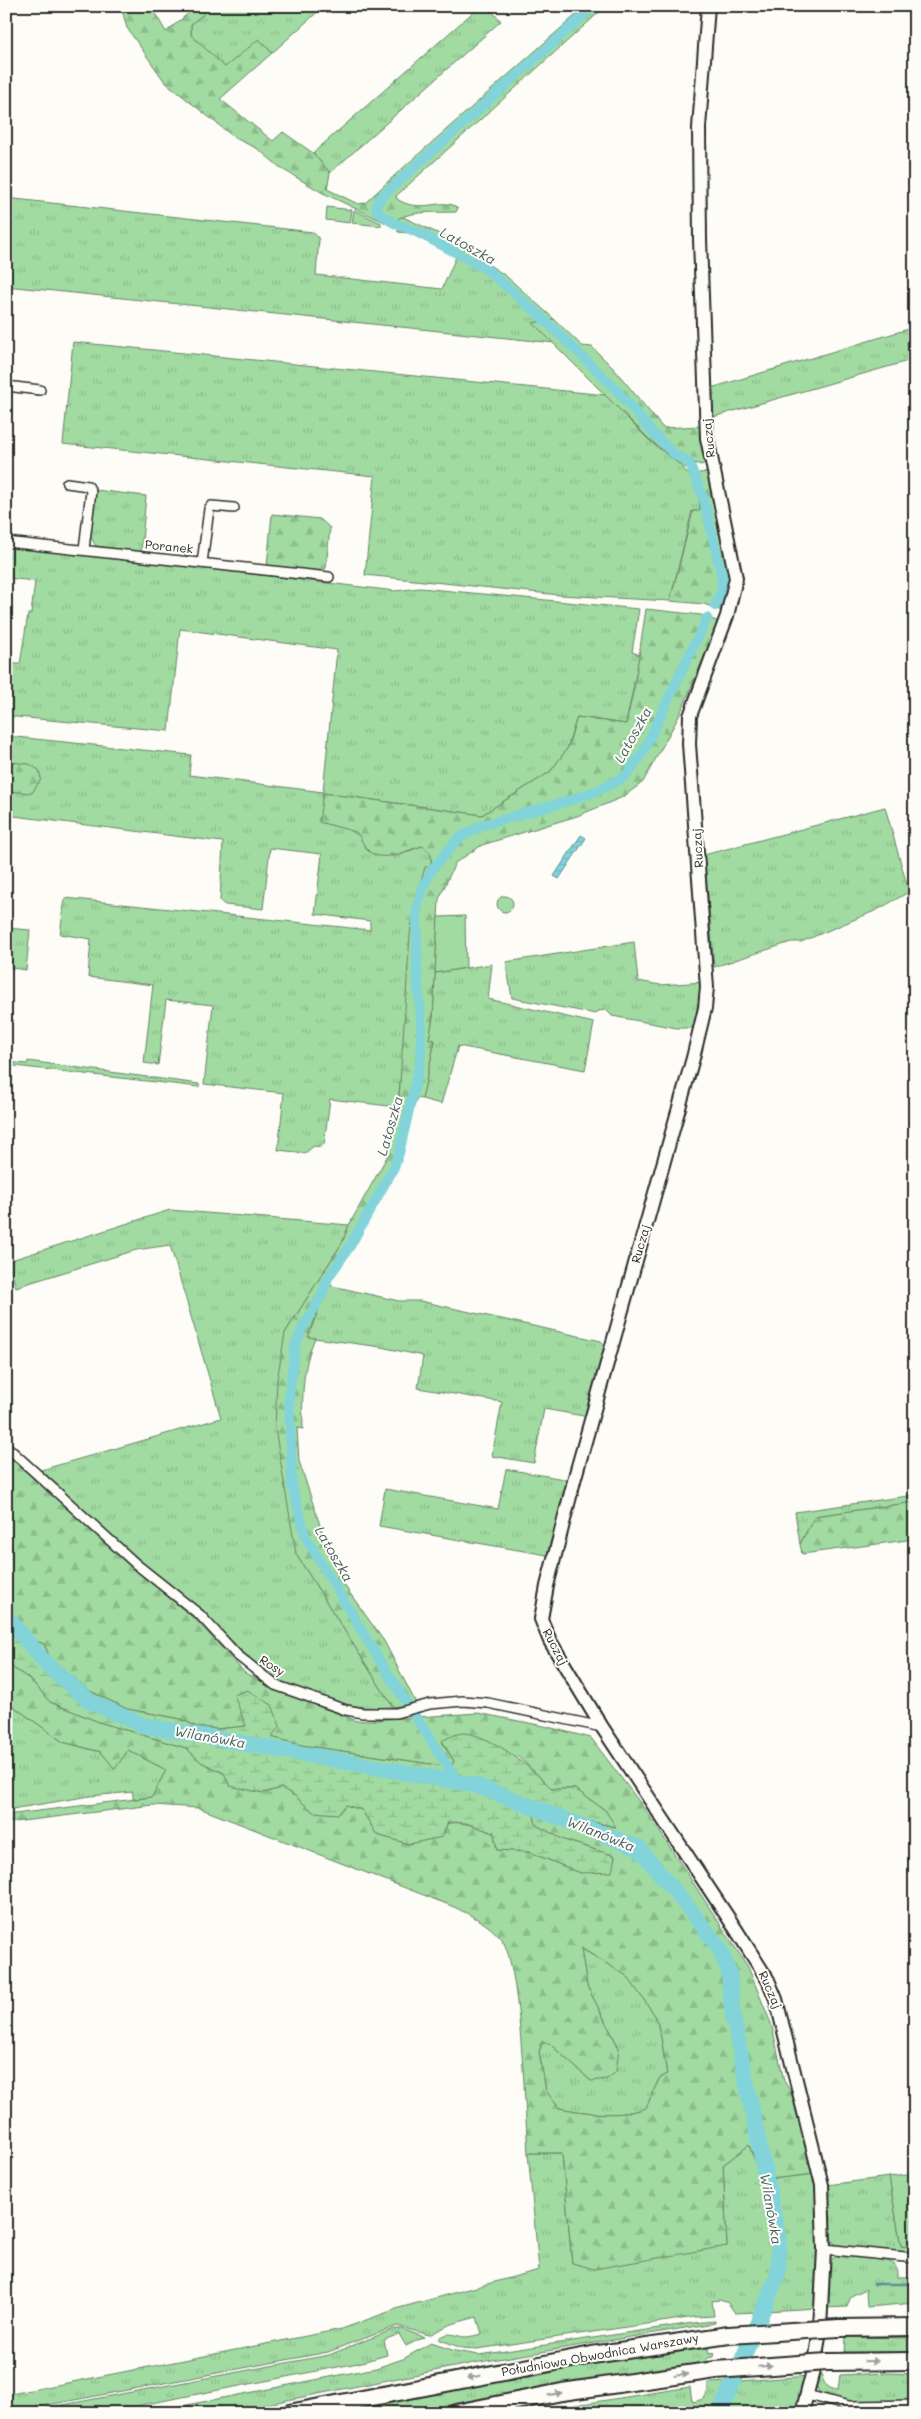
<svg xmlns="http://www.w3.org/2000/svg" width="921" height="2419" font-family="Mali,sans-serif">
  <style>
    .grass { fill: url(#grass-tufts); stroke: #668366 }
    .forest { fill: url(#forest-firs); stroke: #668366; fill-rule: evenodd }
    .wetland { fill: url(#wetland-marsh); stroke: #668366 }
    .green { fill: #a1dba1; stroke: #668366 }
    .water { fill: url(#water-rules); stroke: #5f9094 }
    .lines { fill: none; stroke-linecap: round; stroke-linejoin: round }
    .stream { stroke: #5f9094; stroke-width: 2.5 }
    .canal { stroke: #82d4da; stroke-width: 10 }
    .river { stroke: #82d4da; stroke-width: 16 }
    .street-casing { stroke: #2b2b2b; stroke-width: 12 }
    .secondary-casing { stroke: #2b2b2b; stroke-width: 16 }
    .highway-casing { stroke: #2b2b2b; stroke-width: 20 }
    .street { stroke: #fdfcf7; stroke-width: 9 }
    .secondary { stroke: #fdfcf7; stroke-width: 12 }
    .highway { stroke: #fdfcf7; stroke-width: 16 }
    .highway-bridge-casing { stroke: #2b2b2b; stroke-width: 20; stroke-linecap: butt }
    .highway-bridge { stroke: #fdfcf7; stroke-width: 16 }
    .oneway { fill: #9e9e9b }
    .labels { text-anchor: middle; stroke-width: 4; stroke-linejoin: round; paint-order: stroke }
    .street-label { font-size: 12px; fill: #2b2b2b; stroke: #fdfcf7 }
    .water-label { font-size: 14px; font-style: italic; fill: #455e60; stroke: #fdfcf7 }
  </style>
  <defs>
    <pattern id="grass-tufts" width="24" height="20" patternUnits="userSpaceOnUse" patternTransform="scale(1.25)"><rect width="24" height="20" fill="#a1dba1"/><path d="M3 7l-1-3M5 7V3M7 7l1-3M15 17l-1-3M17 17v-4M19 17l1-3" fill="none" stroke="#8bbc8b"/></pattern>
    <pattern id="forest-firs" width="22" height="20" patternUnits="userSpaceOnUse" patternTransform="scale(1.25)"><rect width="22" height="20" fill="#a1dba1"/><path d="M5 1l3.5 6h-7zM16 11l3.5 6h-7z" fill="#8bbc8b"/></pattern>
    <pattern id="wetland-marsh" width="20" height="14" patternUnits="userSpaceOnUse" patternTransform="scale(1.25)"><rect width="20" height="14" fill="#a1dba1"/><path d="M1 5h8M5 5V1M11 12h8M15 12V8" fill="none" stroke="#8bbc8b"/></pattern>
    <pattern id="water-rules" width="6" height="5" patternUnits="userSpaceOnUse" patternTransform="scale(1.25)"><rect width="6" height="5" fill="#82d4da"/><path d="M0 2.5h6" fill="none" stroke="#70b6bb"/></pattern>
  </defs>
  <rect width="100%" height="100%" fill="#fdfcf7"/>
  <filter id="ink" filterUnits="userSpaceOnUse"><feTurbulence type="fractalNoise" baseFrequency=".02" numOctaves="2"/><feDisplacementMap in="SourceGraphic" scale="10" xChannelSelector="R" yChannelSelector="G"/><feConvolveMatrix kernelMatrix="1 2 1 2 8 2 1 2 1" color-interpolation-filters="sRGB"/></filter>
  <g filter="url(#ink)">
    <g class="grass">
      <path d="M200 6H324L272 53 259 39 225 68 191 35V24L205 13Z"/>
      <path d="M480 6H487L501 21 330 173 313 153Z"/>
      <path d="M586 6H606L406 187 394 176Z"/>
      <path d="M6 198 313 232 319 239 316 275 442 289 456 257 409 233 398 232V229L390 225 396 218 403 217 448 238 506 276 554 319 533 323 555 343 6 286Z"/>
      <path d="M915 327V359L713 417 711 388Z"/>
      <path d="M73 342 606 395C620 410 634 426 649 440 675 463 700 472 700 511H692L670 601 560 595 365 575 375 476 63 444Z"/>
      <path d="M95 490 146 496 141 552 96 546C84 531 92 508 95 490Z"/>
      <path d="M6 545 395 591 420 588 639 609 632 652 640 655 626 724 577 717 567 749 550 772 482 815 323 793 344 827 360 836 367 850 373 854 396 856 422 846 430 851 432 855 397 1107 330 1099 324 1144 321 1147 314 1146 305 1153 278 1150 284 1093 204 1084 213 1005 166 1000 158 1065 144 1063 153 985 88 977 91 939 60 934 65 898 370 930V921L315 914 322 854 270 848 263 909 225 905 220 901 223 842 6 815V791L14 793 11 762 6 764V736L191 755 189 775 323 792 337 650 180 629 169 731 6 716V664H20L28 614H31L35 581 6 578Z"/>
      <path d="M885 807 909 892 877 910 801 942H791L714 967 704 855Z"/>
      <circle cx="505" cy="904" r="8"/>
      <path d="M6 928 30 930 26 970 6 967Z"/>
      <path d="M634 942 638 981 660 985 704 982 699 1019 692 1028H677L612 1016 606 1010 598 1011 596 1014 512 998 506 962Z"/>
      <path d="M492 964 488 999 594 1023 585 1070 458 1046 441 1104 422 1099 435 1041 429 1039 433 1017 435 973Z"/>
      <path d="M28 1061 199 1084V1087L6 1065V1062L27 1064Z"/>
      <path d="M170 1210 349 1225 342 1243 285 1333 296 1554 393 1707 370 1708 343 1704 276 1680 262 1672 204 1612 141 1563 41 1470 221 1418 170 1245 136 1250 16 1287 8 1261Z"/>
      <path d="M328 1285 399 1301H420L601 1341 607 1347 589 1417 544 1409 534 1463 492 1456 502 1402 418 1388 423 1356 381 1347 307 1337Z"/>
      <path d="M506 1469 570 1480 547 1555 379 1526 385 1489 498 1509Z"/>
      <path d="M915 1495V1502L815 1516 800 1544 795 1512Z"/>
      <path d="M6 1701 63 1742 101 1752 115 1768 128 1750 166 1770 152 1797 133 1799V1792L90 1796 6 1810Z"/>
      <path d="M580 1948 627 1975 656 2017 661 2037 667 2074 659 2079 646 2108C619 2118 587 2113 559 2108L546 2091 539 2052 542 2043H549L591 2081 619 2048 587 1986Z"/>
      <path d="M749 2145C761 2176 780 2232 774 2265 771 2281 763 2296 757 2312L735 2313 728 2303 720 2300 712 2301 714 2316 695 2317 477 2349 462 2348 438 2339C447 2330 455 2336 465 2337 470 2337 477 2335 482 2334L477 2317 451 2324 429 2335 397 2326 328 2352 6 2413V2395L342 2329 399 2308 539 2270 528 2153H562L572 2263 727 2246 723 2165Z"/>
      <path d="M815 2174 820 2248 817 2308 766 2311C791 2256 782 2235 770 2179Z"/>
      <path d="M889 2177 901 2246 915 2247V2255L841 2247 832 2242 827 2185Z"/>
      <path d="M835 2256C846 2255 888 2258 895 2265 897 2268 897 2273 897 2277H915V2303L867 2307 866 2289 851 2296 847 2307 825 2308 828 2264Z"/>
      <path d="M715 2321V2323L474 2363 222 2413H146L376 2368 403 2359 431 2343 455 2351 479 2355 693 2323Z"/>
      <path d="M394 2329H402L424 2337 406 2346 399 2334 384 2340 387 2355 358 2363 100 2413H20L329 2355Z"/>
      <path d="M846 2337 915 2338V2352H845Z"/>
      <path d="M708 2348 709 2354 714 2353 713 2357 707 2358V2363L556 2384 406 2413H328L562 2368Z"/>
      <path d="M887 2373 915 2374V2400C884 2402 847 2408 819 2392L816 2385 818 2376 822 2375C823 2385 829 2389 838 2390L840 2375Z"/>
      <path d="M809 2376 797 2413H726L740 2381Z"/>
      <path d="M730 2382 718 2413H524L690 2387 692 2402 704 2399 708 2391V2383Z"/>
    </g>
    <g class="forest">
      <path d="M121 6H151L166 32 197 6H200L205 13 191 24V35L225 67 259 39 272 53 220 99 273 141 283 132 313 153 330 173 327 189 358 204 365 203 394 176 406 187 396 196 397 199C421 215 443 196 458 208L456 212C435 213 405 209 390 225L323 193 282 169 258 149 235 138 165 82 127 28Z"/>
      <path d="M554 319 582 346 592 347 615 370 663 428 700 426 707 460 702 465 694 463 685 468 650 440 533 323Z"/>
      <path d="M709 472 729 561V588L722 611 704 604 670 601 693 511H700L699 490 692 480 698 478 699 473Z"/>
      <path d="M272 514 320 519 330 528 326 568 322 572 267 566Z"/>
      <path d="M646 609 701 615 719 622 680 714 643 782 623 797 577 816 482 845 455 863 439 899 433 1017 429 1039 435 1040 422 1099 417 1098 407 1128 400 1161 328 1285 308 1337 315 1338C302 1367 302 1397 303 1429L297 1428 299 1461 334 1568 339 1578 384 1641 416 1703 393 1707 296 1554 275 1428 277 1381 285 1333 342 1243 349 1225 389 1153 399 1098 410 935 415 904 425 867H431C432 856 432 852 422 846 406 850 379 866 366 848 362 843 361 837 356 832L319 822 323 793 482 815 550 772 567 749 577 717 626 724 634 688Z"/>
      <path d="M11 762 29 764 39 770 41 779 32 793 6 791V764Z"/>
      <path d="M6 1452 133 1568 196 1620 245 1673 280 1691 357 1721 478 1713 544 1726 591 1738 647 1812 748 1967 772 2026 784 2081 794 2097 815 2174 762 2180 749 2145 723 2165 727 2246 594 2269 572 2263 562 2153H528C525 2113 521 1967 502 1940 489 1923 470 1915 452 1906L199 1808 153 1805 6 1823V1815L152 1797 166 1770 128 1750 115 1769 101 1752 63 1742 6 1701V1663L31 1680 50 1702 99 1722 186 1748 201 1762 263 1793 281 1788 294 1795 313 1812 346 1805 362 1810 377 1835 409 1844C450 1820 448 1816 494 1833L497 1850 529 1852 581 1873 615 1856 564 1840 536 1825 534 1816H566L615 1827 605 1810 575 1789H552L520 1758 504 1751 442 1742 454 1761 451 1767 301 1745 271 1737 246 1726 217 1729 197 1727 181 1719 127 1709 90 1691 50 1658 44 1644 6 1631ZM581 1948 627 1976 656 2017 661 2037 667 2074 659 2079 646 2108C619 2118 587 2113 559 2108L546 2091 539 2052 542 2043H549L591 2081 607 2079 616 2072 619 2048 587 1986Z"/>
      <path d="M915 1502V1539L802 1554 800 1544 815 1516Z"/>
    </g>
    <path class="wetland" d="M6 1631 44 1644 50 1658 90 1691 127 1709 181 1719 197 1727 217 1729 246 1726 234 1695 247 1690 272 1705 280 1726 271 1737 301 1745 451 1767 454 1761 442 1741C448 1738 456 1733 464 1733 492 1735 533 1769 552 1789H575L605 1810 616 1827 566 1816H534L536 1825 564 1840 615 1856 612 1872 581 1873 529 1852 497 1850 494 1833 466 1823 448 1822 442 1837 409 1844 377 1835 362 1810 346 1805 338 1814 313 1812 294 1795 281 1788 263 1793 230 1786 224 1773 201 1762 186 1748 99 1722 50 1702 31 1680 6 1663Z"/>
    <g class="green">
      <path d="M327 207 352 210 350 223 326 220Z"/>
      <path d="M354 210 381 223V226L352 223Z"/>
      <path d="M465 916 466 968 435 973 438 917Z"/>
      <path d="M915 2174V2247L901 2246 889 2177Z"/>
    </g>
    <path class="water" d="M581 835 586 838 559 879 554 876Z"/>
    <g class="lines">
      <path class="stream" d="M874 2284H915"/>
      <g class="canal">
        <path d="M594 6 379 199 376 209 380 214 394 223 420 233 486 269 536 312 614 387 652 432 675 455 689 462 704 500 722 577 721 592 715 606"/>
        <path d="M457 1781 388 1674 306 1538 292 1485 289 1396 295 1347 303 1327 322 1295 328 1278 350 1246 394 1167 399 1153 421 1058V1020L417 972V907L424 885 433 868 458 839 480 826 568 801 599 790 626 776 643 752 707 618"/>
      </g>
      <path class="river" d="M6 1616 48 1666 91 1702 142 1725 475 1785 639 1848 695 1916 720 1949 729 1973 733 2017 779 2241 778 2274 720 2413"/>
      <defs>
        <g id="street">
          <path d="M6 386 40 390"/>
          <path d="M67 483 88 486 91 491 84 549"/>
          <path d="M6 542 329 577"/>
          <path d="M202 563 209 509 211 506 234 508"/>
          <path d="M6 1446 136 1564 200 1615 237 1655 275 1685 346 1710 363 1713H396L430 1704 463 1701 488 1703 602 1727"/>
          <path d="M824 2249 915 2258"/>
          <path d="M807 2395 849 2406 915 2405"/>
        </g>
        <path id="secondary" d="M708 6 699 128 700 239 707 438 736 578 727 616 690 716 689 744 707 987 705 1008 693 1058 575 1477 547 1586 541 1619 550 1641 602 1727 735 1928 768 1980 776 1999 822 2185 824 2249 820 2329 815 2363 802 2413"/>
        <g id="highway">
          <path d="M839 2328 915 2327"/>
          <path d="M827 2362 915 2361"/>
          <path d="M289 2413 592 2355 729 2335"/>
          <path d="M456 2413 562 2392 716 2370"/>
        </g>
      </defs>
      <use href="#street" class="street-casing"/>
      <use href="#secondary" class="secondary-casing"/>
      <use href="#highway" class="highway-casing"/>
      <use href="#street" class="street"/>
      <use href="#secondary" class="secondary"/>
      <use href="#highway" class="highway"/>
      <defs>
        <g id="highway-bridge">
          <path d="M729 2335 839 2328"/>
          <path d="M716 2370 827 2362"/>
        </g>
      </defs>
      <use href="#highway-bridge" class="highway-bridge-casing"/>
      <use href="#highway-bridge" class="highway-bridge"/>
    </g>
    <defs><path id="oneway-solid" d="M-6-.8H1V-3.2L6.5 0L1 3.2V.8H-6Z" transform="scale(1.25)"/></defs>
    <g class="oneway">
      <use href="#oneway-solid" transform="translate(871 2361) rotate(-1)"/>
      <use href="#oneway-solid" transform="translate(765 2366) rotate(-5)"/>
      <use href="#oneway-solid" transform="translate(681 2375) rotate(-7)"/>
      <use href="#oneway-solid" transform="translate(474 2377) rotate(169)"/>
      <use href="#oneway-solid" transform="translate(555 2394) rotate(-11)"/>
    </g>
  </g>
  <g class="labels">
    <g class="street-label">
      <text transform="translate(709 438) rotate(-96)" y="4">Ruczaj</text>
      <text transform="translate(169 547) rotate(6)" y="4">Poranek</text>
      <text transform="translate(698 848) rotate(-94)" y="4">Ruczaj</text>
      <text transform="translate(641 1244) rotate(-74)" y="4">Ruczaj</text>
      <text transform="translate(555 1647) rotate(62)" y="4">Ruczaj</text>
      <text transform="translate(272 1666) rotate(33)" y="4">Rosy</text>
      <text transform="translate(770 1990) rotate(66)" y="4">Ruczaj</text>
      <text transform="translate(600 2355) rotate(-10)" y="4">Południowa Obwodnica Warszawy</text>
    </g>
    <g class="water-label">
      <text transform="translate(468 246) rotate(29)" y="5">Latoszka</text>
      <text transform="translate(633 735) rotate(-61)" y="5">Latoszka</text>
      <text transform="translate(390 1126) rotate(-74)" y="5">Latoszka</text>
      <text transform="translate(334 1554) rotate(60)" y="5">Latoszka</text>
      <text transform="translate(210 1737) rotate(10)" y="5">Wilanówka</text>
      <text transform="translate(601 1834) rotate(22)" y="5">Wilanówka</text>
      <text transform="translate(771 2209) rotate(80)" y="5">Wilanówka</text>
    </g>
  </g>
  <rect width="921" height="2419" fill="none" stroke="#fdfcf7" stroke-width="25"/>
  <rect x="12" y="12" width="896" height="2394" fill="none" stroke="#2b2b2b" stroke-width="2" filter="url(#ink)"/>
</svg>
